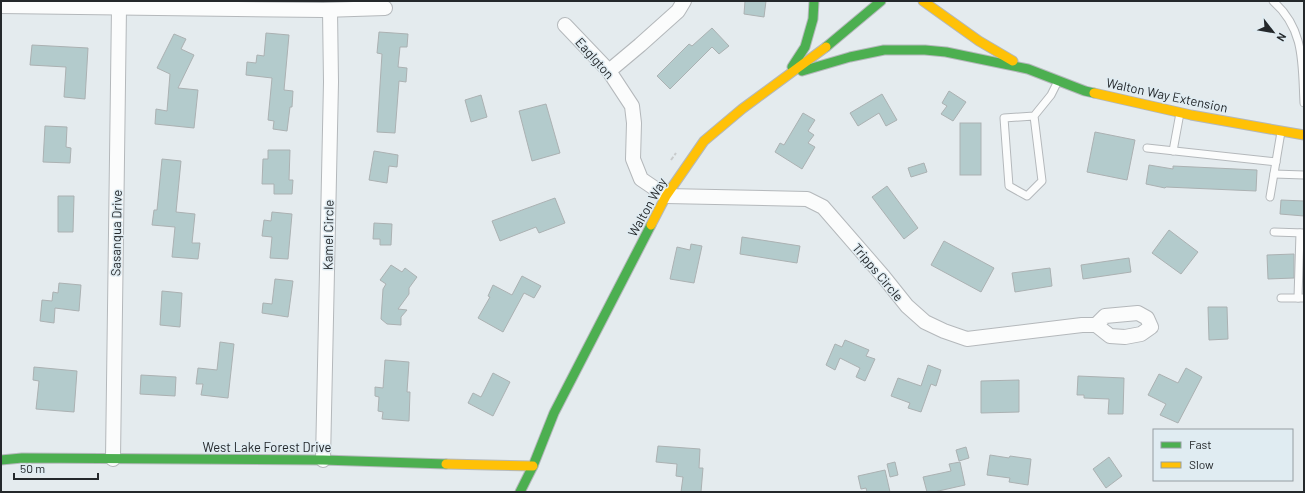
<svg xmlns="http://www.w3.org/2000/svg" width="1305" height="493" font-family="Barlow,sans-serif">
  <style>
    .building { fill: #b3cbcc; stroke: #abb1b2 }
    .lines { fill: none; stroke-linecap: round; stroke-linejoin: round }
    .lane-casing { stroke: #b4b8bb; stroke-width: 9 }
    .street-casing { stroke: #b4b8bb; stroke-width: 16 }
    .fast-casing { stroke: #b4b8bb; stroke-width: 11 }
    .slow-casing { stroke: #b4b8bb; stroke-width: 11 }
    .path { stroke: #c8cbcc; stroke-width: 2; stroke-dasharray: 4 2; stroke-linecap: butt }
    .lane { stroke: #fbfcfc; stroke-width: 7 }
    .street { stroke: #fbfcfc; stroke-width: 14 }
    .fast { stroke: #4caf50; stroke-width: 9 }
    .slow { stroke: #ffc107; stroke-width: 9 }
    .labels { text-anchor: middle; stroke-width: 3; stroke-linejoin: round; paint-order: stroke }
    .street-label { font-size: 13px; fill: #24282b; stroke: #e0ecf2 }
  </style>
  <rect width="100%" height="100%" fill="#e4ebee"/>
  <g class="building">
    <path d="M745 1H766L764 17 744 14Z"/>
    <path d="M712 28 729 46 719 54 712 47 670 89 657 76 689 44 692 46Z"/>
    <path d="M379 32 408 34 407 47H400L398 67 407 68 406 82 399 81 395 133 377 132 382 54 377 53Z"/>
    <path d="M266 33 289 35 284 90 293 91 292 107H290L287 131 273 129 274 121 268 120 272 78 246 75 247 62 256 63 257 55 264 56Z"/>
    <path d="M174 34 186 39 181 49 194 55 178 88 198 90 194 128 155 124 156 109 167 111 170 74 157 68Z"/>
    <path d="M32 45 88 48 85 99 64 97 66 67 30 65Z"/>
    <path d="M949 91 966 102 953 121 941 114 947 106 942 103Z"/>
    <path d="M882 94 897 120 886 126 879 113 858 126 850 113Z"/>
    <path d="M481 95 487 117 471 122 465 100Z"/>
    <path d="M546 104 560 153 532 161 519 111Z"/>
    <path d="M803 113 815 120 808 131 814 135 808 143 815 147 802 169 775 152 780 143 784 145Z"/>
    <rect x="960" y="123" width="21" height="52"/>
    <path d="M45 126 67 127 66 147 71 148 70 163 43 162Z"/>
    <path d="M1095 132 1135 140 1127 180 1087 172Z"/>
    <path d="M268 150H290L289 180H293L292 194H274V184H262L263 159H268Z"/>
    <path d="M374 151 398 155 397 167 389 166 387 183 369 180Z"/>
    <path d="M162 159 181 161 176 212 195 214 192 243H200L198 259 172 257 175 227 152 225 154 210H157Z"/>
    <path d="M924 163 927 172 911 177 908 168Z"/>
    <path d="M1149 165 1173 169V166L1257 170 1256 191 1166 187 1165 188 1146 184Z"/>
    <path d="M887 186 918 228 904 239 872 197Z"/>
    <path d="M58 196H74L73 232H58Z"/>
    <path d="M555 198 565 223 539 233 536 227 500 241 492 221Z"/>
    <path d="M1281 200 1304 201V216L1280 214Z"/>
    <path d="M272 212 292 214 288 259 270 258 272 237 262 236 264 220 271 221Z"/>
    <path d="M374 223 392 224 391 245H380V239H373Z"/>
    <path d="M1169 230 1198 252 1181 274 1152 253Z"/>
    <path d="M742 237 800 246 797 263 740 254Z"/>
    <path d="M944 241 994 268 981 292 931 265Z"/>
    <path d="M691 244 702 246 694 283 670 279 677 247 690 250Z"/>
    <path d="M1294 254V278L1268 279 1267 255Z"/>
    <path d="M1129 258 1131 272 1083 279 1081 265Z"/>
    <path d="M391 265 402 272 405 268 417 277 409 288V294L398 309 407 310 401 317V325L387 324 381 319 383 289 386 284 380 280Z"/>
    <path d="M1050 268 1052 286 1015 292 1012 273Z"/>
    <path d="M522 276 541 286 534 298 524 293 503 332 478 318 490 297 488 296 493 285 512 295Z"/>
    <path d="M275 279 293 281 288 317 262 313 263 303 272 304Z"/>
    <path d="M59 283 81 285 79 311 55 308 54 323 40 321 42 300 52 301 53 292 58 293Z"/>
    <path d="M162 291 182 293 180 327 160 325Z"/>
    <path d="M1208 307H1227L1228 339 1209 340Z"/>
    <path d="M845 340 869 350 866 356 875 359 865 381 856 377 860 368 840 358 835 370 826 365 835 344 842 347Z"/>
    <path d="M220 342 234 344 228 398 201 395 203 384H196L198 368 217 370Z"/>
    <path d="M385 360 409 362 407 392H410L409 421 382 419 383 412 378 411 379 397 375 396V387L383 388Z"/>
    <path d="M928 365 941 370 936 386 931 384 921 412 908 408 910 403 891 396 898 378 921 386Z"/>
    <path d="M34 367 77 371 74 412 36 409 39 381 33 380Z"/>
    <path d="M1186 368 1202 377 1178 423 1160 415 1166 404 1148 395 1159 374 1178 383Z"/>
    <path d="M493 373 510 382 493 416 468 403 473 393 481 397Z"/>
    <path d="M141 375 176 377 175 396 140 394Z"/>
    <path d="M1078 376 1124 378 1123 414H1108L1109 399 1084 398V395H1077Z"/>
    <path d="M1019 380V412L981 413V381Z"/>
    <path d="M658 446 700 449 699 468H703L701 492H681L683 477 676 476 677 464 656 462Z"/>
    <path d="M966 447 969 458 959 461 956 450Z"/>
    <path d="M990 455 1009 458 1010 456 1031 459 1028 485 1009 482 1010 478 987 475Z"/>
    <path d="M1109 457 1122 476 1106 488 1093 469Z"/>
    <path d="M895 462 898 475 890 477 887 464Z"/>
    <path d="M960 462 965 485 934 492H927L923 477 951 471 949 464Z"/>
    <path d="M885 470 890 492H867L866 488 861 489 858 476Z"/>
  </g>
  <g class="lines">
    <defs>
      <g id="lane">
        <path d="M1273 1C1305 29 1302 64 1304 103"/>
        <path d="M1034 116 1004 118 1009 186 1027 196 1042 181 1034 116 1051 95 1058 81"/>
        <path d="M1147 148 1276 162"/>
        <path d="M1173 151 1180 113"/>
        <path d="M1274 174 1304 175"/>
        <path d="M1270 197 1281 132"/>
        <path d="M1274 232 1304 233"/>
        <path d="M1300 233 1298 298H1304"/>
        <path d="M1281 298H1298"/>
      </g>
      <g id="street">
        <path d="M1 6 323 10 385 8"/>
        <path d="M565 25 609 71 632 106 634 123 633 159 641 179 666 196 807 199 823 207 883 276 907 306 925 322 944 331 967 339 1082 325H1096L1110 336 1125 337 1141 334 1151 327 1147 318 1138 313 1105 316 1096 325"/>
        <path d="M609 71 640 45 678 11 684 1"/>
        <path d="M113 459 119 8"/>
        <path d="M323 460 331 82 330 10"/>
      </g>
      <g id="fast">
        <path d="M826 47 881 1"/>
        <path d="M792 67 805 47 813 19 814 1"/>
        <path d="M802 71 850 57 884 50H925L946 52 1028 69 1085 91 1094 93"/>
        <path d="M1 460 22 458 323 460 446 464"/>
        <path d="M520 492 533 466 554 413 651 225"/>
      </g>
      <g id="slow">
        <path d="M923 1 979 41 1013 61"/>
        <path d="M1094 93 1191 115 1304 135"/>
        <path d="M651 225 666 196 704 141 742 109 826 47"/>
        <path d="M446 464 533 466"/>
      </g>
    </defs>
    <use href="#lane" class="lane-casing"/>
    <use href="#street" class="street-casing"/>
    <use href="#fast" class="fast-casing"/>
    <use href="#slow" class="slow-casing"/>
    <path class="path" d="M671 160 676 153"/>
    <use href="#lane" class="lane"/>
    <use href="#street" class="street"/>
    <use href="#fast" class="fast"/>
    <use href="#slow" class="slow"/>
  </g>
  <g class="labels">
    <g class="street-label">
      <text transform="translate(595 58) rotate(48)" y="5">Eaglgton</text>
      <text transform="translate(1167 95) rotate(12)" y="5">Walton Way Extension</text>
      <text transform="translate(647 207) rotate(-61)" y="5">Walton Way</text>
      <text transform="translate(116 233) rotate(-89)" y="5">Sasanqua Drive</text>
      <text transform="translate(328 235) rotate(-89)" y="5">Kamel Circle</text>
      <text transform="translate(878 272) rotate(50)" y="5">Tripps Circle</text>
      <text x="267" y="452">West Lake Forest Drive</text>
    </g>
  </g>
  <rect width="1305" height="493" fill="none" stroke="#24282b" stroke-width="4"/>
  <rect x="1153" y="429" width="140" height="52" fill="#e0ecf2" stroke="#959ea2"/>
  <rect x="1161" y="442" width="20" height="6" fill="#4caf50" stroke="#959ea2"/>
  <text x="1189" y="449" font-size="12" fill="#24282b">Fast</text>
  <rect x="1161" y="462" width="20" height="6" fill="#ffc107" stroke="#959ea2"/>
  <text x="1189" y="469" font-size="12" fill="#24282b">Slow</text>
  <g transform="translate(1273 32) rotate(121)" stroke="#e0ecf2" stroke-width="3" paint-order="stroke">
  <path d="M0-3L7 15L0 10L-7 15Z" fill="#24282b"/>
  <text y="-6" font-size="11" font-weight="bold" text-anchor="middle" fill="#24282b">N</text>
  </g>
  <path d="M14 473v6h84v-6" fill="none" stroke="#24282b" stroke-width="2"/>
  <text x="20" y="473" font-size="12" fill="#24282b" stroke="#e0ecf2" stroke-width="3" paint-order="stroke">50 m</text>
</svg>
